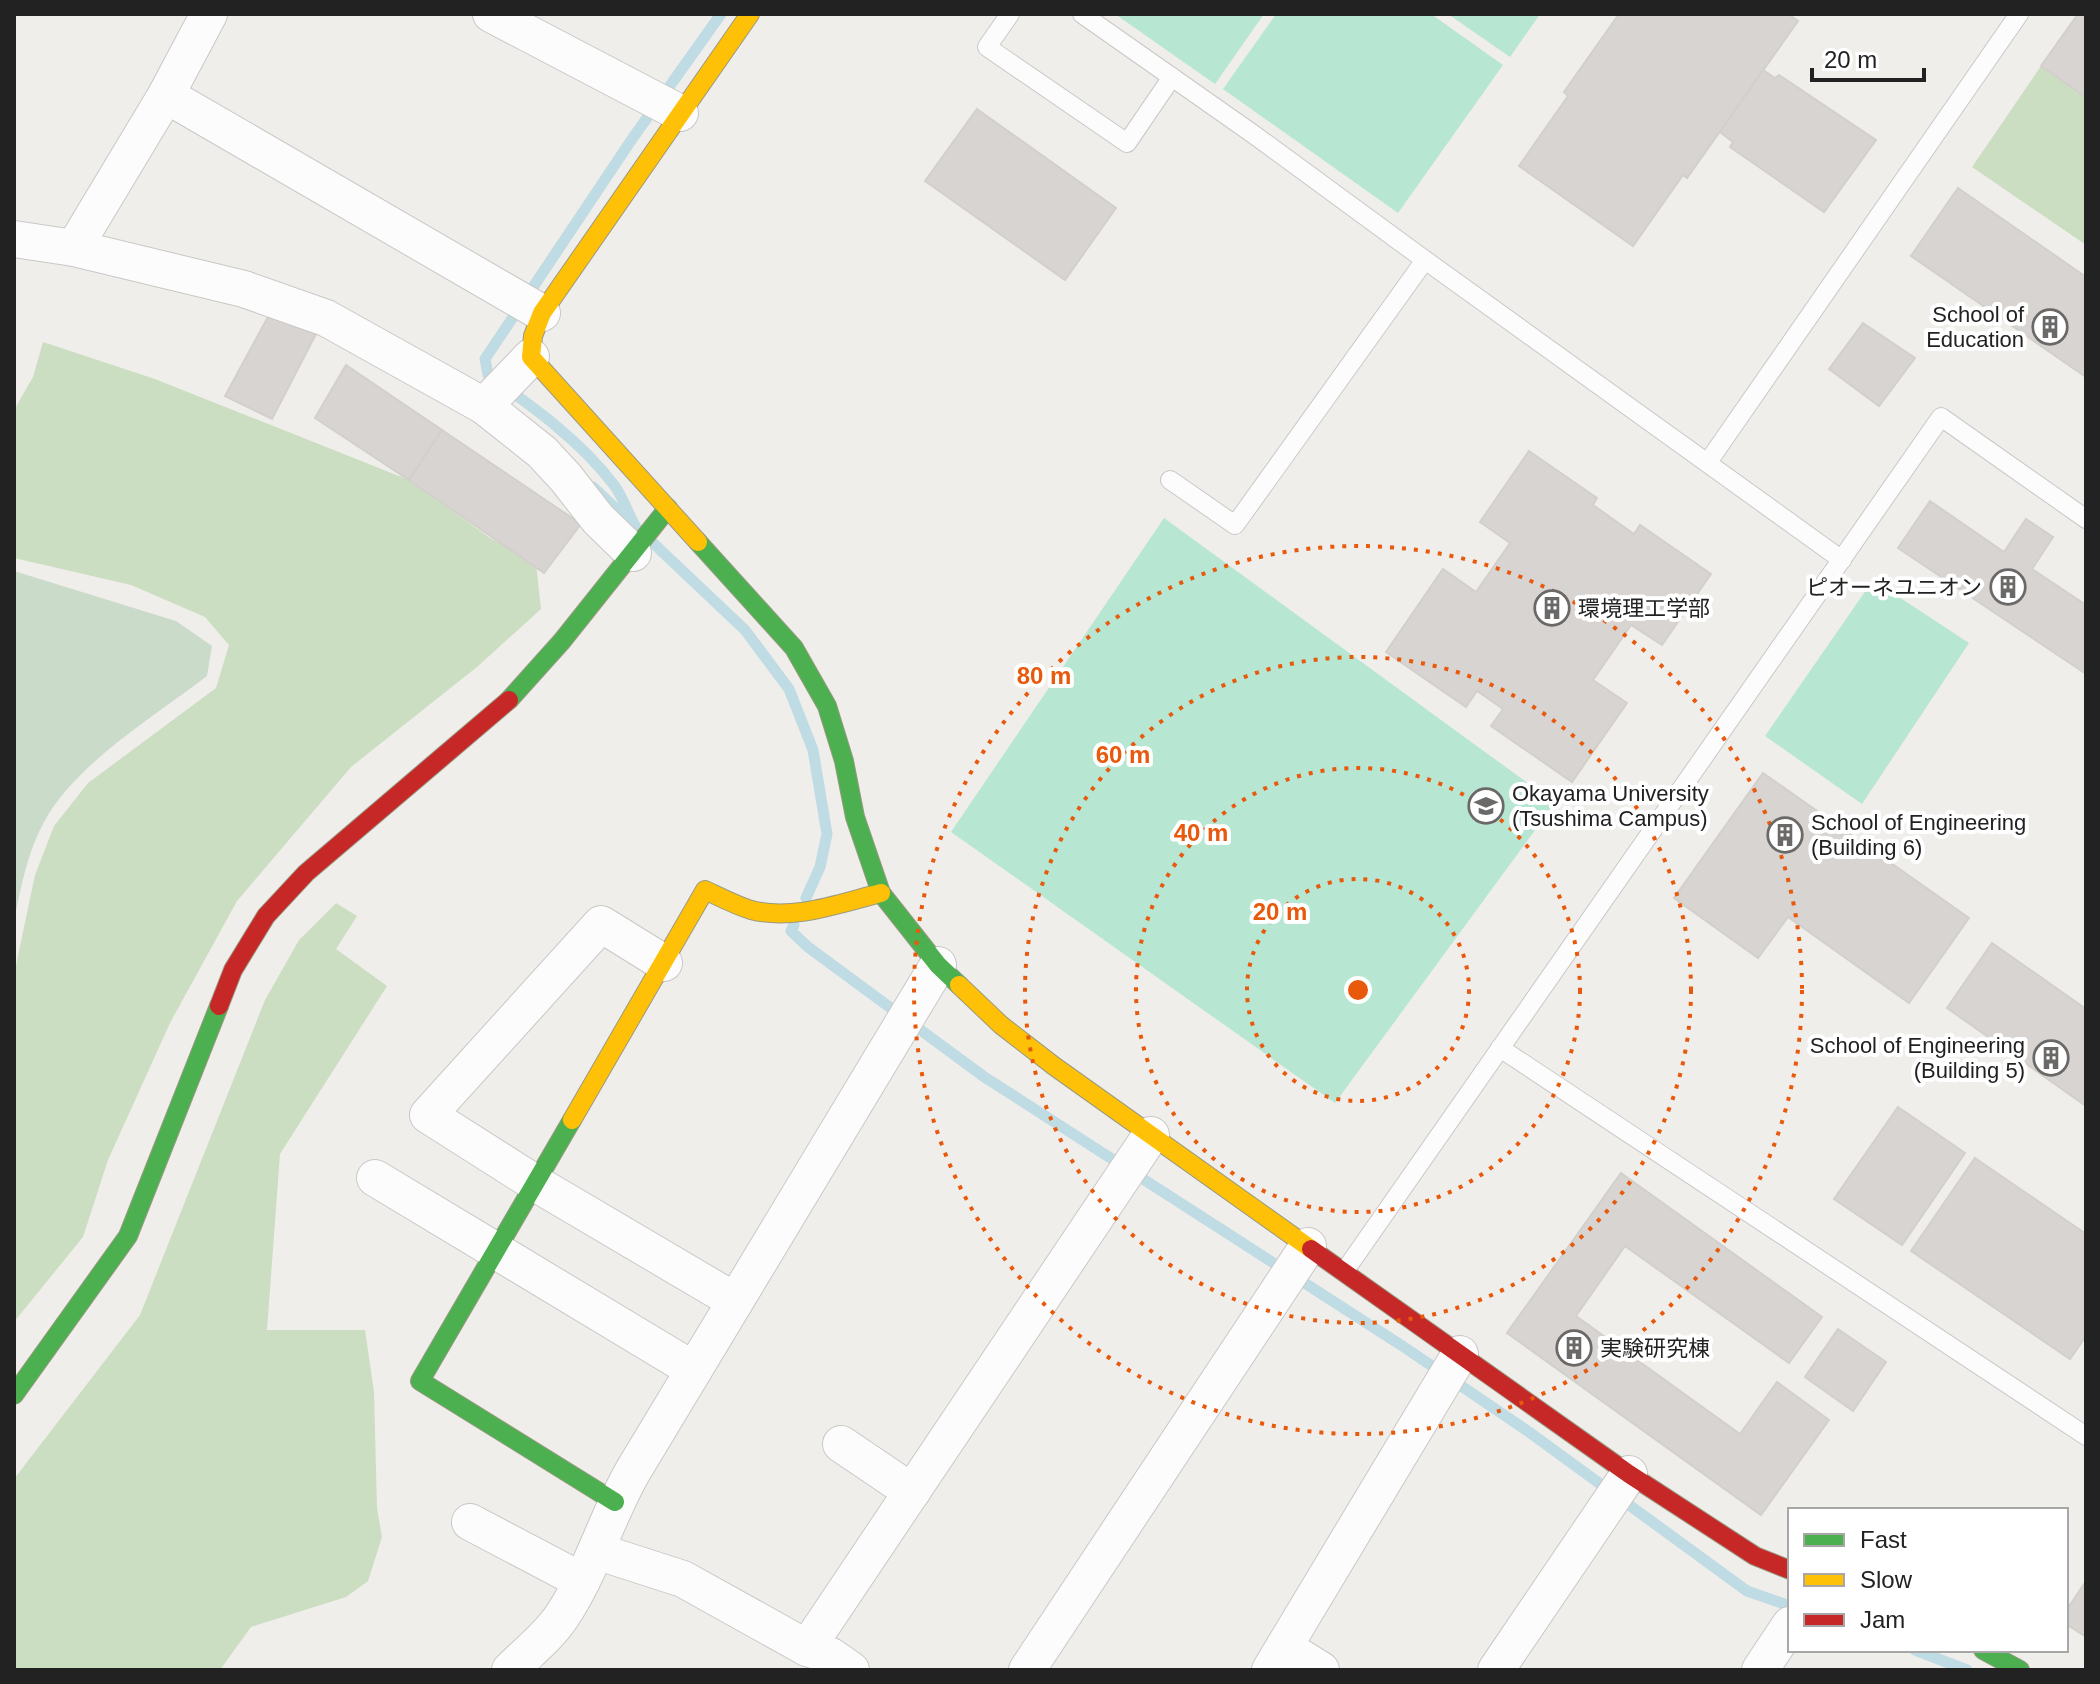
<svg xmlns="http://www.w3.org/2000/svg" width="2100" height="1684" font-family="Arial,'Noto Sans JP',sans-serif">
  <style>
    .forest { fill: #cbdec1 }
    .cemetery { fill: #cadbca }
    .pitch { fill: #b7e6d2 }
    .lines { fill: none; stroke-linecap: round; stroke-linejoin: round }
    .stream { stroke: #bfdbe3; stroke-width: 11 }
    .building { fill: #d7d4d2; stroke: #d3d0cc; stroke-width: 2 }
    .lane-casing { stroke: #c9c8c7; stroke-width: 20 }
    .street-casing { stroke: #c9c8c7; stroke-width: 38 }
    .fast-casing { stroke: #999a82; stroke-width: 20 }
    .slow-casing { stroke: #999a82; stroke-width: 20 }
    .jam-casing { stroke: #999a82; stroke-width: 20 }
    .lane { stroke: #fdfcfc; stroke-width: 18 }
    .street { stroke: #fdfcfc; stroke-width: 36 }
    .fast { stroke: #4caf50; stroke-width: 18 }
    .slow { stroke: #ffc107; stroke-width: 18 }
    .jam { stroke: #c62828; stroke-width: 18 }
    .ring { fill: none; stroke: #e8590c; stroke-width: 4; stroke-dasharray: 4 8 }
    .labels { text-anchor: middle; stroke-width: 8; stroke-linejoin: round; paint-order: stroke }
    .poi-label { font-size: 22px; fill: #222; stroke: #fff; text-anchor: start }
    .centre { fill: #e8590c; stroke: #fff; stroke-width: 4 }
    .ring-label { font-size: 24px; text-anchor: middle; font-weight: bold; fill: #e8590c; stroke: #fff; stroke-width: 8; stroke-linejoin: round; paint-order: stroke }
  </style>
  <rect width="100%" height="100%" fill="#f0eeeb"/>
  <g class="forest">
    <path d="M2041 66 2086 97V245L1972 167Z"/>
    <path d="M43 342 155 379 409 480 490 538 536 563 541 609 477 667 351 767 237 901 170 1023 108 1160 83 1237 14 1322V975L35 875 54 826 88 783 216 688 229 645 205 617 131 585 14 558V410L33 377Z"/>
    <path d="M336 903 357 916 336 949 387 986 280 1154 267 1330H365L374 1392 377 1508 382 1537 368 1581 346 1597 251 1627 220 1670H14V1479L140 1315 265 1000 299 940Z"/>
  </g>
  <path class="cemetery" d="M14 571 176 621 212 646 207 676C154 717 76 763 44 822 27 853 21 887 14 921Z"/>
  <g class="pitch">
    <path d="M1115 14H1264L1215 84Z"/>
    <path d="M1276 14H1431L1503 65 1398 213 1223 89Z"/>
    <path d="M1448 14H1540L1510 57Z"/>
    <path d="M1164 518 1555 803 1335 1103 951 832Z"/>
    <path d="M1873 580 1969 643 1862 804 1765 736Z"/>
  </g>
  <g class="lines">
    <g class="stream">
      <path d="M593 487 630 522"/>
      <path d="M637 529C628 515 624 498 614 485 580 440 533 407 488 375L485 359 632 139 721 14"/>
      <path d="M653 543 745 630 789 689 813 750 827 834 820 867 806 898"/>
      <path d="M794 925 791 931 808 947 983 1076 1401 1345 1529 1432 1747 1591 1790 1606"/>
      <path d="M1915 1650 1967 1670"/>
    </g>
  </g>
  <g class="building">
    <path d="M1619 14H1788L1798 21 1687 178 1683 175 1633 246 1519 166 1568 96 1564 92Z"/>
    <path d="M2078 14H2086V97L2041 66Z"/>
    <path d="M1763 70 1775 78 1779 75 1876 140 1824 212 1730 147 1733 142 1720 132Z"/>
    <path d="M977 109 1116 208 1065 280 925 181Z"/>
    <path d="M1958 188 2086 277V377L1911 256Z"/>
    <path d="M269 315 316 334 272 419 225 396Z"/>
    <path d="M1863 323 1915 358 1879 406 1829 369Z"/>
    <path d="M346 365 442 430 409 480 315 418Z"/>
    <path d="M442 430 581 524 544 573 409 480Z"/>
    <path d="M1529 451 1597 498 1593 505 1634 534 1640 525 1711 574 1662 645 1631 625 1593 680 1627 703 1572 782 1491 726 1503 709 1477 691 1466 707 1386 652 1443 569 1476 592 1510 543 1480 522Z"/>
    <path d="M1930 501 2004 552 2026 519 2053 537 2032 569 2086 605V674L1898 548Z"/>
    <path d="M1763 773 1969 918 1909 1003 1788 917 1758 958 1674 898Z"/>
    <path d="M1992 943 2086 1009V1106L1947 1008Z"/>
    <path d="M1898 1107 1965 1153 1902 1245 1834 1199Z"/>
    <path d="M1975 1158 2086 1234V1336L2070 1359 1911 1251Z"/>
    <path d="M1621 1173 1822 1317 1789 1363 1625 1246 1576 1316 1740 1434 1777 1382 1829 1420 1761 1515 1507 1333Z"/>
    <path d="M1838 1329 1886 1362 1853 1411 1805 1377Z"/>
    <path d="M2086 1581V1637L2066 1624V1611Z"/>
  </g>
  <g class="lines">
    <defs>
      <g id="lane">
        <path d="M1010 14 987 47 1127 143 1172 77"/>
        <path d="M1082 14 1253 134 1425 260"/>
        <path d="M1708 462 2019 14"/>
        <path d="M1170 480 1235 525 1425 260 1842 560"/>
        <path d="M1500 1048 2086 1436"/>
        <path d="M1344 1272 1941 417 2086 519"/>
      </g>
      <g id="street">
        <path d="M491 14 680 113"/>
        <path d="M166 95 542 313"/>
        <path d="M14 239 74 248 166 95 209 14"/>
        <path d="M74 248 244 289 326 318 484 406 531 357"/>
        <path d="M484 406 542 452 566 478 598 519 633 553"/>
        <path d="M664 963 601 924 428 1115 535 1183 735 1301"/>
        <path d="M375 1178 694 1370"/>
        <path d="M841 1444 912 1492"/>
        <path d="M470 1522 582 1581"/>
        <path d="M596 1551 683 1579 807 1648 831 1656 851 1670"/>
        <path d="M1284 1647 1321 1670"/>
        <path d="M807 1648 1151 1135"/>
        <path d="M510 1670C527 1653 549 1636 562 1616 592 1571 606 1518 633 1471L938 965"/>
        <path d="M1027 1670 1308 1246"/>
        <path d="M1270 1670 1460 1354"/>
        <path d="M1496 1670 1629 1474"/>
        <path d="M1760 1670 1790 1625"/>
      </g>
      <g id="fast">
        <path d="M698 542 794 648 827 706 844 761 855 817 881 893 938 965 959 985"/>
        <path d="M509 700 562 641 668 508"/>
        <path d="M572 1120 420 1381 615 1502"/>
        <path d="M14 1395 128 1236 219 1006"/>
        <path d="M1983 1650 2020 1670"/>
      </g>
      <g id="slow">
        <path d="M698 542 531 357 533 336 542 313 750 14"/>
        <path d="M959 985 1001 1025 1054 1066 1311 1249"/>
        <path d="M572 1120 705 890C720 897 735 905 751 910 794 921 840 903 881 893"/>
      </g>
      <g id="jam">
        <path d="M219 1006 233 970 266 916 306 873 509 700"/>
        <path d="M1311 1249 1629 1474 1755 1556 1790 1570"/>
      </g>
    </defs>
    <use href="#lane" class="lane-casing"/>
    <use href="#street" class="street-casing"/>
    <use href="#fast" class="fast-casing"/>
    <use href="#slow" class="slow-casing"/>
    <use href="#jam" class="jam-casing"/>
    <use href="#lane" class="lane"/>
    <use href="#street" class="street"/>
    <use href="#fast" class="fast"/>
    <use href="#slow" class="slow"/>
    <use href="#jam" class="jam"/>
  </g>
  <g class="ring">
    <circle cx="1358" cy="990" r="111"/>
    <circle cx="1358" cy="990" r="222"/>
    <circle cx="1358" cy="990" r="333"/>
    <circle cx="1358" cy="990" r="444"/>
  </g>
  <defs>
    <symbol id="building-ring" viewBox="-11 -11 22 22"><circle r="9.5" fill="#fff" stroke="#6a6968" stroke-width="1.5"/><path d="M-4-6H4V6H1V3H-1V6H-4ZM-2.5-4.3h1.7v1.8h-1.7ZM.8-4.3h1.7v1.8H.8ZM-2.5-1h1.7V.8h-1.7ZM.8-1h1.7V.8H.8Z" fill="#6a6968"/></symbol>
    <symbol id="university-ring" viewBox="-11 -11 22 22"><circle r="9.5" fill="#fff" stroke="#6a6968" stroke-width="1.5"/><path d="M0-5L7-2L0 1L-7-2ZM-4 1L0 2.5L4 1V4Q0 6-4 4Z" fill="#6a6968"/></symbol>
  </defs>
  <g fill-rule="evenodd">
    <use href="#building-ring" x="2030" y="307" width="40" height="40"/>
    <use href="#building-ring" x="1988" y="567" width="40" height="40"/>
    <use href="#building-ring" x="1532" y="588" width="40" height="40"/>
    <use href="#university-ring" x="1466" y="786" width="40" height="40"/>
    <use href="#building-ring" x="1765" y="815" width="40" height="40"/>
    <use href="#building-ring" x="2031" y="1038" width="40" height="40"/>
    <use href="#building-ring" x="1554" y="1328" width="40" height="40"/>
  </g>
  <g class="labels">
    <g class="poi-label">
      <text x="2024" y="322" text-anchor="end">School of<tspan x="2024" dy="25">Education</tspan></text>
      <text x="1982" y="595" text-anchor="end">ピオーネユニオン</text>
      <text x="1578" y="616">環境理工学部</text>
      <text x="1512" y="801">Okayama University<tspan x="1512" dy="25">(Tsushima Campus)</tspan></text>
      <text x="1811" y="830">School of Engineering<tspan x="1811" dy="25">(Building 6)</tspan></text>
      <text x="2025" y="1053" text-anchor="end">School of Engineering<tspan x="2025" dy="25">(Building 5)</tspan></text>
      <text x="1600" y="1356">実験研究棟</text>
    </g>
  </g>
  <circle cx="1358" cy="990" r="12" class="centre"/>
  <g class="ring-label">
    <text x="1044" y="684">80 m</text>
    <text x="1123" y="763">60 m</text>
    <text x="1201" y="841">40 m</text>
    <text x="1280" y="920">20 m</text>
  </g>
  <rect width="2100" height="1684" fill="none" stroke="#222222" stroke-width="32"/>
  <rect x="1788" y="1508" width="280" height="144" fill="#ffffff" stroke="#a7a7a7" stroke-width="2"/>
  <rect x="1804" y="1534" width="40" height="12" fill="#4caf50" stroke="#a7a7a7" stroke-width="2"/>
  <text x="1860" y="1548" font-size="24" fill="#222222">Fast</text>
  <rect x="1804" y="1574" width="40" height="12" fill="#ffc107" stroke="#a7a7a7" stroke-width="2"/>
  <text x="1860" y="1588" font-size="24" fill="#222222">Slow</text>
  <rect x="1804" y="1614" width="40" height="12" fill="#c62828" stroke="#a7a7a7" stroke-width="2"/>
  <text x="1860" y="1628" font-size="24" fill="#222222">Jam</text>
  <path d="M1812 68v12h112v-12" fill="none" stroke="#222222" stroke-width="4"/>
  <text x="1824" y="68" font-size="24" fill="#222222" stroke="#ffffff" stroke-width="6" paint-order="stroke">20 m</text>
</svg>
